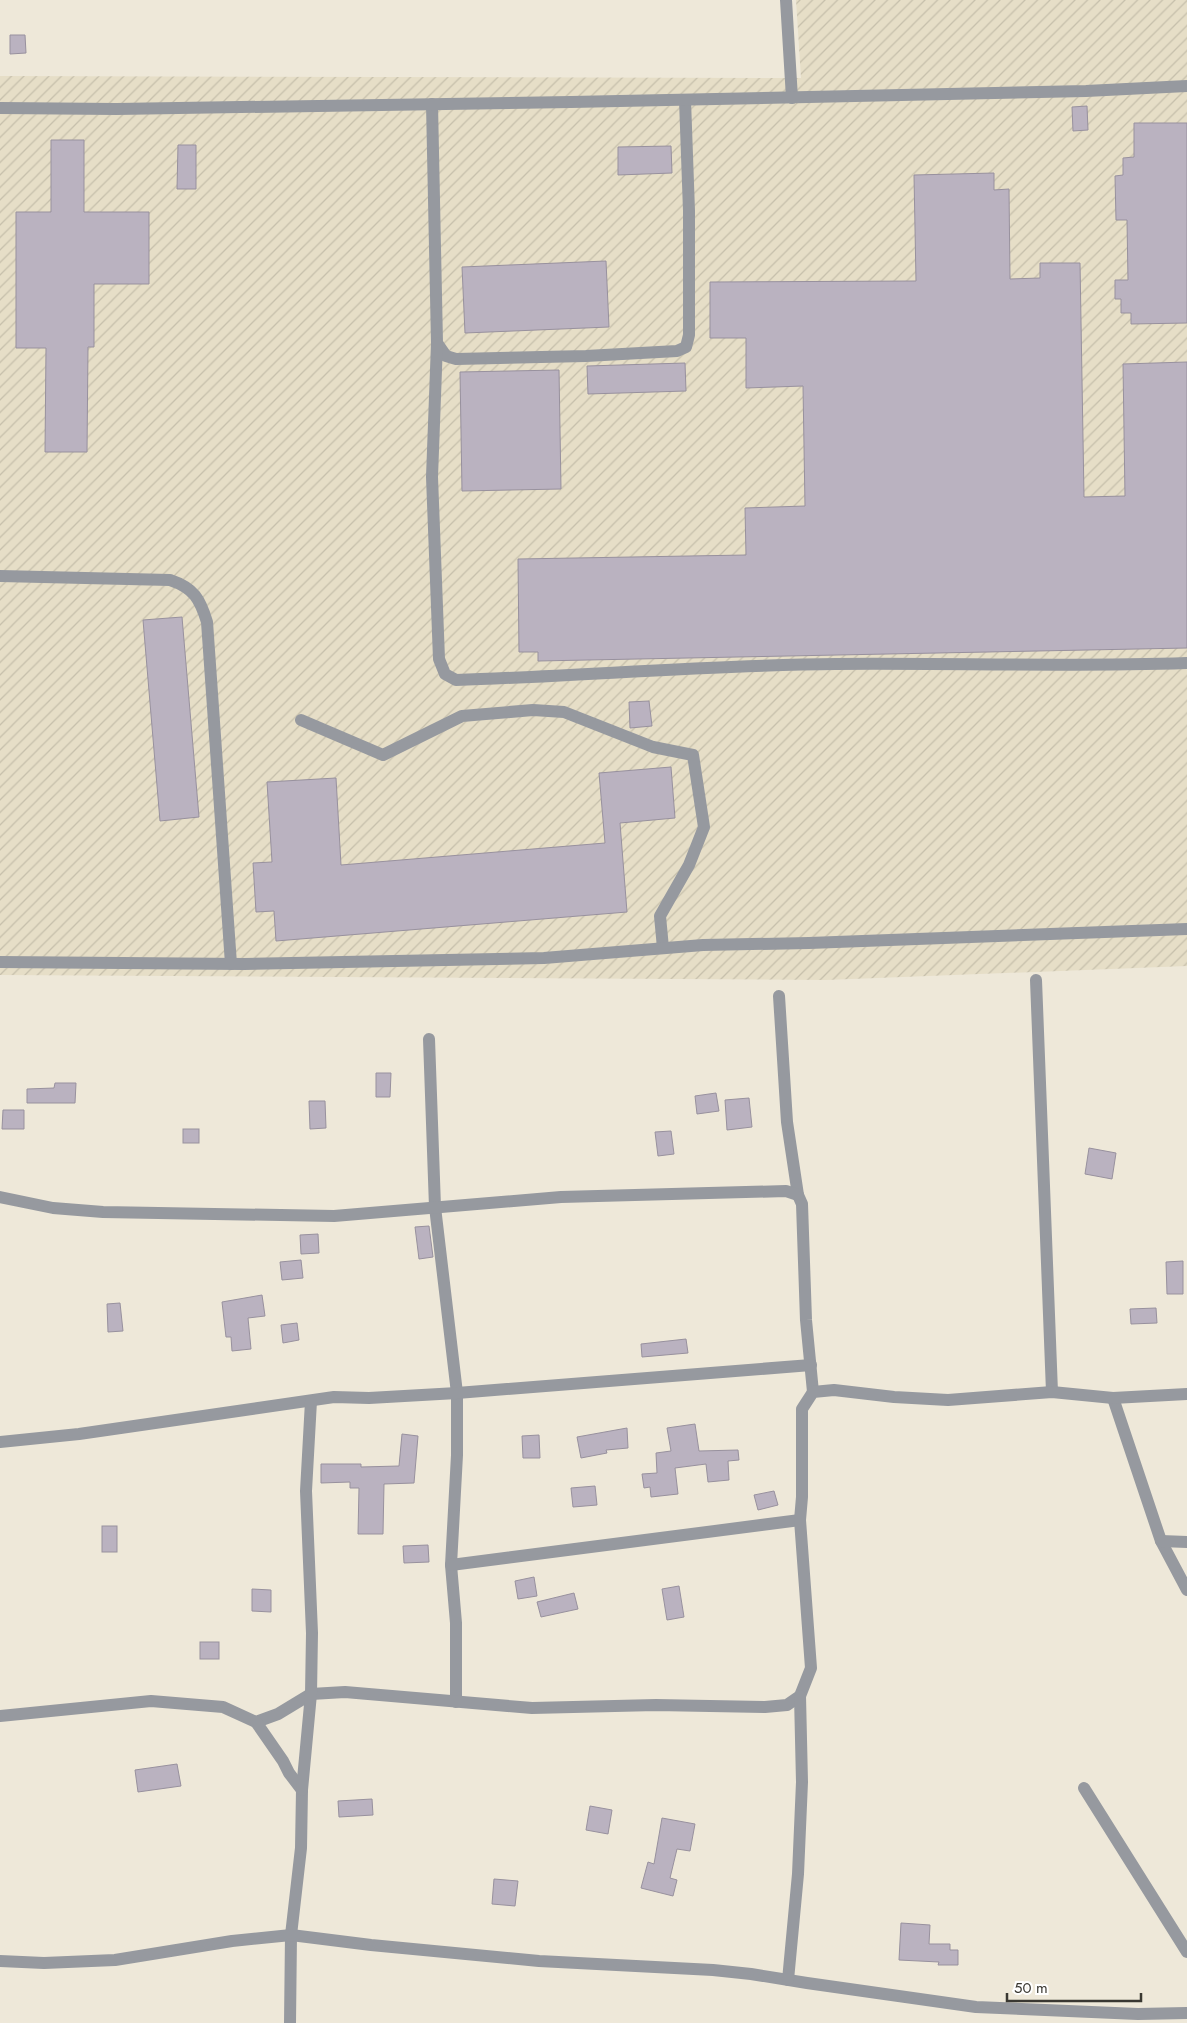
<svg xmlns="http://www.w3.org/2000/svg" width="1187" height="2023" font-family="Jost,sans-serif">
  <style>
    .industrial { fill: url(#industrial-furrows) }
    .building { fill: #bab2c0; stroke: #98919e }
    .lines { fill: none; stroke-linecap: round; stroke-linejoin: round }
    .minor { stroke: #96999f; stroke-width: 12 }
  </style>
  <defs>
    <pattern id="industrial-furrows" width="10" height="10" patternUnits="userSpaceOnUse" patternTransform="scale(1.25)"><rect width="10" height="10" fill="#e6dec7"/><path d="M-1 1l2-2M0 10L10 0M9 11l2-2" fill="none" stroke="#c6bfab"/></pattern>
  </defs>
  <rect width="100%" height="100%" fill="#eee8d9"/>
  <path class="industrial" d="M796 0H1187V966L826 980 0 975V76L801 78Z"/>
  <g class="building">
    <path d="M10 35H25L26 53 10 54Z"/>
    <path d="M1087 106 1088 130 1073 131 1072 107Z"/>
    <path d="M1134 123H1187V323L1131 324V313H1121V299H1115V280H1128L1127 220H1116L1115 176 1123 175V158L1134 157Z"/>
    <path d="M51 140H84V212H149V284H94V347H88L87 452H45L46 348H16V212H51Z"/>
    <path d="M178 145H196V189H177Z"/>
    <path d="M671 146 672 173 618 175V147Z"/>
    <path d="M994 173V190L1009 189 1010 279 1040 278V263H1080L1084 497 1125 496 1123 364 1187 362V648L538 661V652H519L518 559 746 555 745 508 805 506 803 386 746 388V338H710V282L916 281 914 175Z"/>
    <path d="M606 261 609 327 465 333 462 267Z"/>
    <path d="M685 363 686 391 588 394 587 366Z"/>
    <path d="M559 370 561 489 462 491 460 372Z"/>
    <path d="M182 617 199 817 160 821 143 620Z"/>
    <path d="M649 701 652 726 630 728 629 702Z"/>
    <path d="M671 767 675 818 620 823 627 912 276 941 274 911 256 912 253 863 272 862 267 782 336 778 341 865 605 843 599 773Z"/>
    <path d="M376 1073H391L390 1097H376Z"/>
    <path d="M55 1083H76L75 1103H27V1089L54 1088Z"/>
    <path d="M716 1093 719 1111 697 1114 695 1096Z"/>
    <path d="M749 1098 752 1127 727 1130 725 1100Z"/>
    <path d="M309 1101H325L326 1128 310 1129Z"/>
    <path d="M3 1110H24V1129H2Z"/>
    <rect x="183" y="1129" width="16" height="14"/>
    <path d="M671 1131 674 1154 658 1156 655 1132Z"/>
    <path d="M1089 1148 1116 1153 1112 1179 1085 1174Z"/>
    <path d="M429 1226 433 1257 419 1259 415 1227Z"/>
    <path d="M318 1234 319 1253 301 1254 300 1235Z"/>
    <path d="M301 1260 303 1278 282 1280 280 1262Z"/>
    <path d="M1183 1261V1294H1167L1166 1262Z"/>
    <path d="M262 1295 265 1316 248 1318 251 1349 232 1351 231 1337H226L222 1302Z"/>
    <path d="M120 1303 123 1331 108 1332 107 1304Z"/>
    <path d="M1156 1308 1157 1323 1131 1324 1130 1309Z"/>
    <path d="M297 1323 299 1340 283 1343 281 1325Z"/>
    <path d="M686 1339 688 1353 642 1357 641 1344Z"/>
    <path d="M695 1424 699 1451 738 1450 739 1460 728 1461 729 1480 708 1482 706 1464 675 1468 678 1494 651 1497 650 1487 644 1488 642 1474 657 1473 656 1453 671 1451 667 1428Z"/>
    <path d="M627 1428 628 1448 606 1450 607 1453 581 1458 577 1437Z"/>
    <path d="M402 1434 418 1436 414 1483 384 1484 383 1534H358L359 1488H350V1482L321 1483V1464H361V1467L399 1466Z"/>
    <path d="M539 1435 540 1458H523L522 1436Z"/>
    <path d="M595 1486 597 1505 573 1507 571 1488Z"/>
    <path d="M774 1491 778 1505 758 1510 754 1495Z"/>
    <rect x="102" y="1526" width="15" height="26"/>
    <path d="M428 1545 429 1562 404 1563 403 1546Z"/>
    <path d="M534 1577 537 1596 518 1599 515 1581Z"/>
    <path d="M679 1586 684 1617 667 1620 662 1589Z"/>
    <path d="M252 1589 271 1590V1612L252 1611Z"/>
    <path d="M574 1593 578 1609 541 1617 537 1602Z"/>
    <rect x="200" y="1642" width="19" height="17"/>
    <path d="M177 1764 181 1786 138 1792 135 1770Z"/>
    <path d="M372 1799 373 1815 339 1817 338 1801Z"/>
    <path d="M590 1806 612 1810 608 1834 586 1830Z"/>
    <path d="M662 1818 695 1824 690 1851 677 1849 670 1878 677 1880 673 1896 641 1888 648 1862 654 1864Z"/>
    <path d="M494 1879 518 1881 515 1906 492 1904Z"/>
    <path d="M901 1923 930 1925 929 1944H950V1950H958V1965H938L939 1962 899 1960Z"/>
  </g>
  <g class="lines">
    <g class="minor">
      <path d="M786 0 792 98"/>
      <path d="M432 104 437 343 446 356 456 359 586 356 677 351 686 347 689 335V211L685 100"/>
      <path d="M0 108 116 109 571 102 1086 91 1187 86"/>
      <path d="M437 343 432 477 439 659 445 674 456 680C583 676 709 665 836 664 953 663 1070 667 1187 663"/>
      <path d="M0 576 170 580C194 588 200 599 207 622L231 964"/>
      <path d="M301 720 383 755 462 716 533 710 564 712 653 747 693 755 704 827 689 865 660 916 663 948"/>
      <path d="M0 962 244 964 544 958 703 945 809 943 1187 929"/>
      <path d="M1036 980 1052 1392"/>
      <path d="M779 996 787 1122 798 1195 802 1204 806 1320 813 1392"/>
      <path d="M429 1039 435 1207 457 1393V1455L451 1565 456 1623V1702"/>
      <path d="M0 1197 53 1208 103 1212 334 1216 561 1197 786 1191 798 1195"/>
      <path d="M1113 1398 1161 1541 1187 1590"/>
      <path d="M0 1442 79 1434 334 1397 369 1398 457 1393 811 1365"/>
      <path d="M1161 1541 1187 1542"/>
      <path d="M451 1565 800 1520"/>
      <path d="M0 1716 151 1701 223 1707 256 1722 278 1714 311 1694 345 1692 532 1708 656 1705 765 1707 787 1705 800 1696 811 1668 800 1520 802 1497V1409L813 1392 834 1390 894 1397 948 1400 1052 1392 1113 1398 1187 1394"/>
      <path d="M256 1722 283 1761 289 1773 302 1790 301 1848 291 1935 290 2023"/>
      <path d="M1084 1788 1187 1952"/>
      <path d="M302 1790 311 1694 312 1633 306 1491 311 1401"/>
      <path d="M0 1961 44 1963 115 1960 232 1941 291 1935 371 1945 539 1961 713 1970 751 1974 807 1983 976 2007 1138 2014 1187 2013"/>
      <path d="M788 1980 798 1874 802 1782 800 1696"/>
    </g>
  </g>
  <path d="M1007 1993v8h134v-8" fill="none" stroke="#3a3832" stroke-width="2.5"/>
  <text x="1014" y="1993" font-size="15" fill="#3a3832" stroke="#ffffff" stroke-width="4" paint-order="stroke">50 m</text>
</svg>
